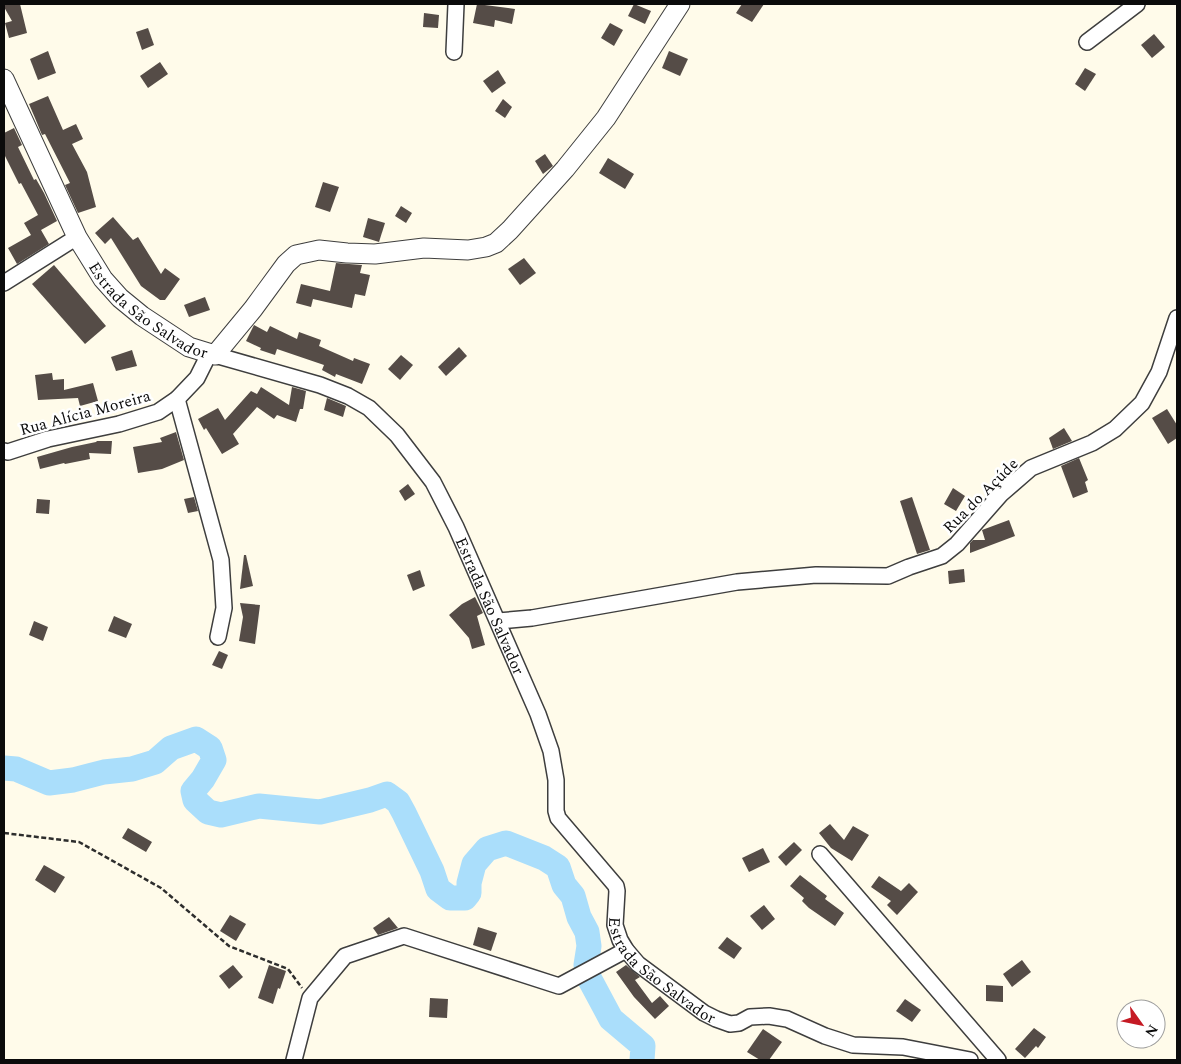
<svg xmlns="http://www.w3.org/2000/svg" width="1181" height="1064" font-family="Spectral,serif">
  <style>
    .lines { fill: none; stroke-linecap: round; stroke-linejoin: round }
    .river { stroke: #aadefb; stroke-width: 25 }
    .building { fill: #554c47 }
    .minor-casing { stroke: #3e3e3e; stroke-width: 18 }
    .tertiary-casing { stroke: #3e3e3e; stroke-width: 21 }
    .path { stroke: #2d2d2d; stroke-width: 2.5; stroke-dasharray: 5 2.5; stroke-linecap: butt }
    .minor { stroke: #fff; stroke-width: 15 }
    .tertiary { stroke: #fff; stroke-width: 19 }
    .labels { text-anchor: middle; stroke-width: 5; stroke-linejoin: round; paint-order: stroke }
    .street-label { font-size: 16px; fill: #0b0b0b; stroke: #fff }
  </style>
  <rect width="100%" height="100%" fill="#fffbea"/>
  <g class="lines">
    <path class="river" d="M4 768 16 769 49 783 73 780 104 772 132 769 155 762 171 748 196 739 210 748 214 760 203 779 193 791 195 800 208 812 221 815 259 806 320 812 370 800 387 794 398 802 404 813 432 871 438 889 450 898H465L469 893V883L474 864 487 849 506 843 544 858 558 867 564 885 573 896 579 917 587 932 589 946 586 965 588 976 611 1019 643 1046 642 1060"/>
  </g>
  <g class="building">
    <path d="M4 4H20L27 33 9 38 5 23 12 21 4 7Z"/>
    <path d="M477 4 515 9 512 24 495 20 494 27 473 23Z"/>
    <path d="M634 4 651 11 645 24 628 16Z"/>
    <path d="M742 4H764L752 22 736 13Z"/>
    <path d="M424 13 439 15 438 28 423 27Z"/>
    <path d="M610 23 623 30 614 46 601 38Z"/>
    <path d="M148 28 154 45 142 50 136 32Z"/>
    <path d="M1154 34 1165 47 1152 58 1141 45Z"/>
    <path d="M48 51 56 73 38 80 30 59Z"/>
    <path d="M669 51 688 59 680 76 662 68Z"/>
    <path d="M160 62 168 74 148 88 140 76Z"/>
    <path d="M1085 68 1096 74 1085 91 1075 84Z"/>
    <path d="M498 70 506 83 492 93 483 81Z"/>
    <path d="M48 96 63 130 76 124 83 139 72 144 87 172 96 207 78 213 65 185 70 183 45 134 42 135 35 118 29 104Z"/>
    <path d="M503 99 512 107 505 118 495 111Z"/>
    <path d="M14 128 22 145 18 147 34 180 36 179 44 193 57 221 41 230 49 244 17 264 8 248 31 235 24 223 38 215 21 183 19 184 4 154V133Z"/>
    <path d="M545 154 553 166 543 174 535 161Z"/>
    <path d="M608 158 634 174 625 189 599 173Z"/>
    <path d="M323 182 339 187 330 212 315 207Z"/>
    <path d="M401 206 412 213 406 223 395 216Z"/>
    <path d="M113 217 133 240 138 237 161 274 165 268 180 279 165 300H160L141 286 111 238 105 244 95 233Z"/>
    <path d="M368 218 385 223 379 242 363 237Z"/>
    <path d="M524 258 536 273 520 285 508 269Z"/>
    <path d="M336 263 362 265 360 273 370 275 365 296 355 294 352 308 313 299 311 307 296 303 301 284 330 291Z"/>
    <path d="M54 265 106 326 85 344 32 284Z"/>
    <path d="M205 297 210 310 189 317 184 305Z"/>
    <path d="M254 325 267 332 270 326 297 339 299 332 321 340 319 346 353 361 354 358 370 364 362 384 336 374 335 377 322 370 324 365 277 349 275 355 260 350 261 348 246 341Z"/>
    <path d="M459 347 467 356 446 376 438 367Z"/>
    <path d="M132 350 137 366 116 371 111 357Z"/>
    <path d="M401 355 413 365 400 380 388 369Z"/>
    <path d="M52 373 53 380 64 379V390L93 383 98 401 80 406 78 398 38 400 35 375Z"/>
    <path d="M261 387 289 405 292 387 306 391 303 409H300L296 422 277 415 274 419 257 407 233 434 239 444 222 454 206 428 204 430 198 419 218 408 225 420 251 391 257 394Z"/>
    <path d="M327 398 346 406 343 417 324 410Z"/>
    <path d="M1167 409 1177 425V438L1168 444 1152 418Z"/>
    <path d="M1064 428 1072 441 1053 449 1049 438Z"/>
    <path d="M176 432 184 460 162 469 138 473 133 447 162 442 160 438Z"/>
    <path d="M97 441H112L111 454 89 453 90 459 65 464 64 463 40 469 37 457 72 447 96 442Z"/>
    <path d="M1079 458 1088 480 1085 482 1088 492 1073 498 1061 466Z"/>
    <path d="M408 484 415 494 405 501 399 491Z"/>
    <path d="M953 488 965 496 956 511 944 504Z"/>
    <path d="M194 497 198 511 188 513 184 499Z"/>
    <path d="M912 497 930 550 917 554 900 501Z"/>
    <path d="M37 499 50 500 49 514 36 513Z"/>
    <path d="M1009 520 1015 536 970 553V543L973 540H985L982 530Z"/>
    <path d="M244 555H246L253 586 240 589Z"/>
    <path d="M964 569 965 582 949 584 948 571Z"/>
    <path d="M420 570 425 586 413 591 407 575Z"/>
    <path d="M475 597 483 613 477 616 485 645 472 649 469 638 449 615 462 604Z"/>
    <path d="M240 603 260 605 255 644 239 641 243 617Z"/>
    <path d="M114 616 132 624 126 638 108 631Z"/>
    <path d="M34 621 48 627 43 641 29 635Z"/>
    <path d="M219 651 228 655 222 669 212 665Z"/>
    <path d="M830 824 844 840 853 826 869 835 852 861 831 848 819 833Z"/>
    <path d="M128 828 152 842 146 852 122 838Z"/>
    <path d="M794 842 802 850 786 866 778 857Z"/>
    <path d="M763 848 770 862 749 872 742 858Z"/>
    <path d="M44 865 65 877 55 893 35 880Z"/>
    <path d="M800 875 827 896 825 899 844 913 835 926 809 908 802 901 804 898 790 886Z"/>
    <path d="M879 876 901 891 909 883 918 892 897 915 887 905 891 901 871 887Z"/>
    <path d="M764 905 775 919 762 930 750 916Z"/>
    <path d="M230 915 246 924 236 941 220 931Z"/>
    <path d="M389 917 398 928 378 935 373 928Z"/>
    <path d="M478 927 497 933 491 951 473 945Z"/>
    <path d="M727 937 742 948 734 959 718 948Z"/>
    <path d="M1022 960 1031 972 1012 987 1003 974Z"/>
    <path d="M233 965 243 977 229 989 219 976Z"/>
    <path d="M269 965 286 971 280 989 278 988 273 1004 258 998Z"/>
    <path d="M626 965 640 977 635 980 652 1003 660 996 669 1006 655 1019 634 997 616 972Z"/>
    <path d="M986 985 1003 986V1002L986 1001Z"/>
    <path d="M430 998 448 999 447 1018 429 1017Z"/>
    <path d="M905 999 921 1010 912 1022 896 1011Z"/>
    <path d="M1034 1028 1046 1037 1038 1048 1036 1046 1025 1058 1015 1049Z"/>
    <path d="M763 1029 782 1042 769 1060H760L747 1052Z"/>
  </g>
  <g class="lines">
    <defs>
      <g id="minor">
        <path d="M1087 42 1137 4"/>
        <path d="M454 52 456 4"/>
        <path d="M4 283 77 237"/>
        <path id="s1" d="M215 355 320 385 348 396 369 408 397 435 433 482 456 527 538 714 551 751 556 780V811L558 818 616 886 617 891 615 925 620 940 626 950 638 964 704 1013 716 1019 730 1024 739 1023 750 1017 769 1016 787 1019 825 1036 853 1045 903 1047 970 1060"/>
        <path d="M177 399 221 560 224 608 218 637"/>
        <path d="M4 451 8 452 48 439 119 424 158 412 177 399 197 378 209 354"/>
        <path d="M498 621 532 618 737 582 816 575 888 576 909 567 942 556 957 544 1001 494 1031 468 1092 443 1115 429 1142 403 1159 372 1177 318"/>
        <path d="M820 854 998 1060"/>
        <path d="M294 1060 310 998 345 956 404 936 559 986 626 950"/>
      </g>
      <g id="tertiary">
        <path id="s2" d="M4 79 77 237 103 279 120 298 142 316 189 347 215 355 253 309 286 264 296 255 319 250 347 253 375 254 424 248 468 250 486 247 496 243 510 230 565 169 606 118 680 4"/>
      </g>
    </defs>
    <use href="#minor" class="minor-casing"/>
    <use href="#tertiary" class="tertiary-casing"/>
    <path class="path" d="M4 833 79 842 161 888 229 946 288 969 302 988"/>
    <use href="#minor" class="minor"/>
    <use href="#tertiary" class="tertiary"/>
  </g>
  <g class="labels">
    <g class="street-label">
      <text dy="6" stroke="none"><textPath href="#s2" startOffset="279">Estrada São Salvador</textPath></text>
      <text transform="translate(85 412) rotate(-15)" y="6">Rua Alícia Moreira</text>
      <text transform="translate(980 495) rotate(-45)" y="6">Rua do Açúde</text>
      <text dy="6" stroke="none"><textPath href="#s1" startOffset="398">Estrada São Salvador</textPath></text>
      <text dy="6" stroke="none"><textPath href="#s1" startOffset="818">Estrada São Salvador</textPath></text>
    </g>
  </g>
  <rect width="1181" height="1064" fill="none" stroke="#0b0b0b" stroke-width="10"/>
  <g transform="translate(1141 1024) rotate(123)"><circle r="24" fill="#ffffff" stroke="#9d9d9d"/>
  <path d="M0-4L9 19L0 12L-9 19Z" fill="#c51a24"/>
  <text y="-8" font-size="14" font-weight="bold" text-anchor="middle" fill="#0b0b0b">N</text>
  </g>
</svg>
